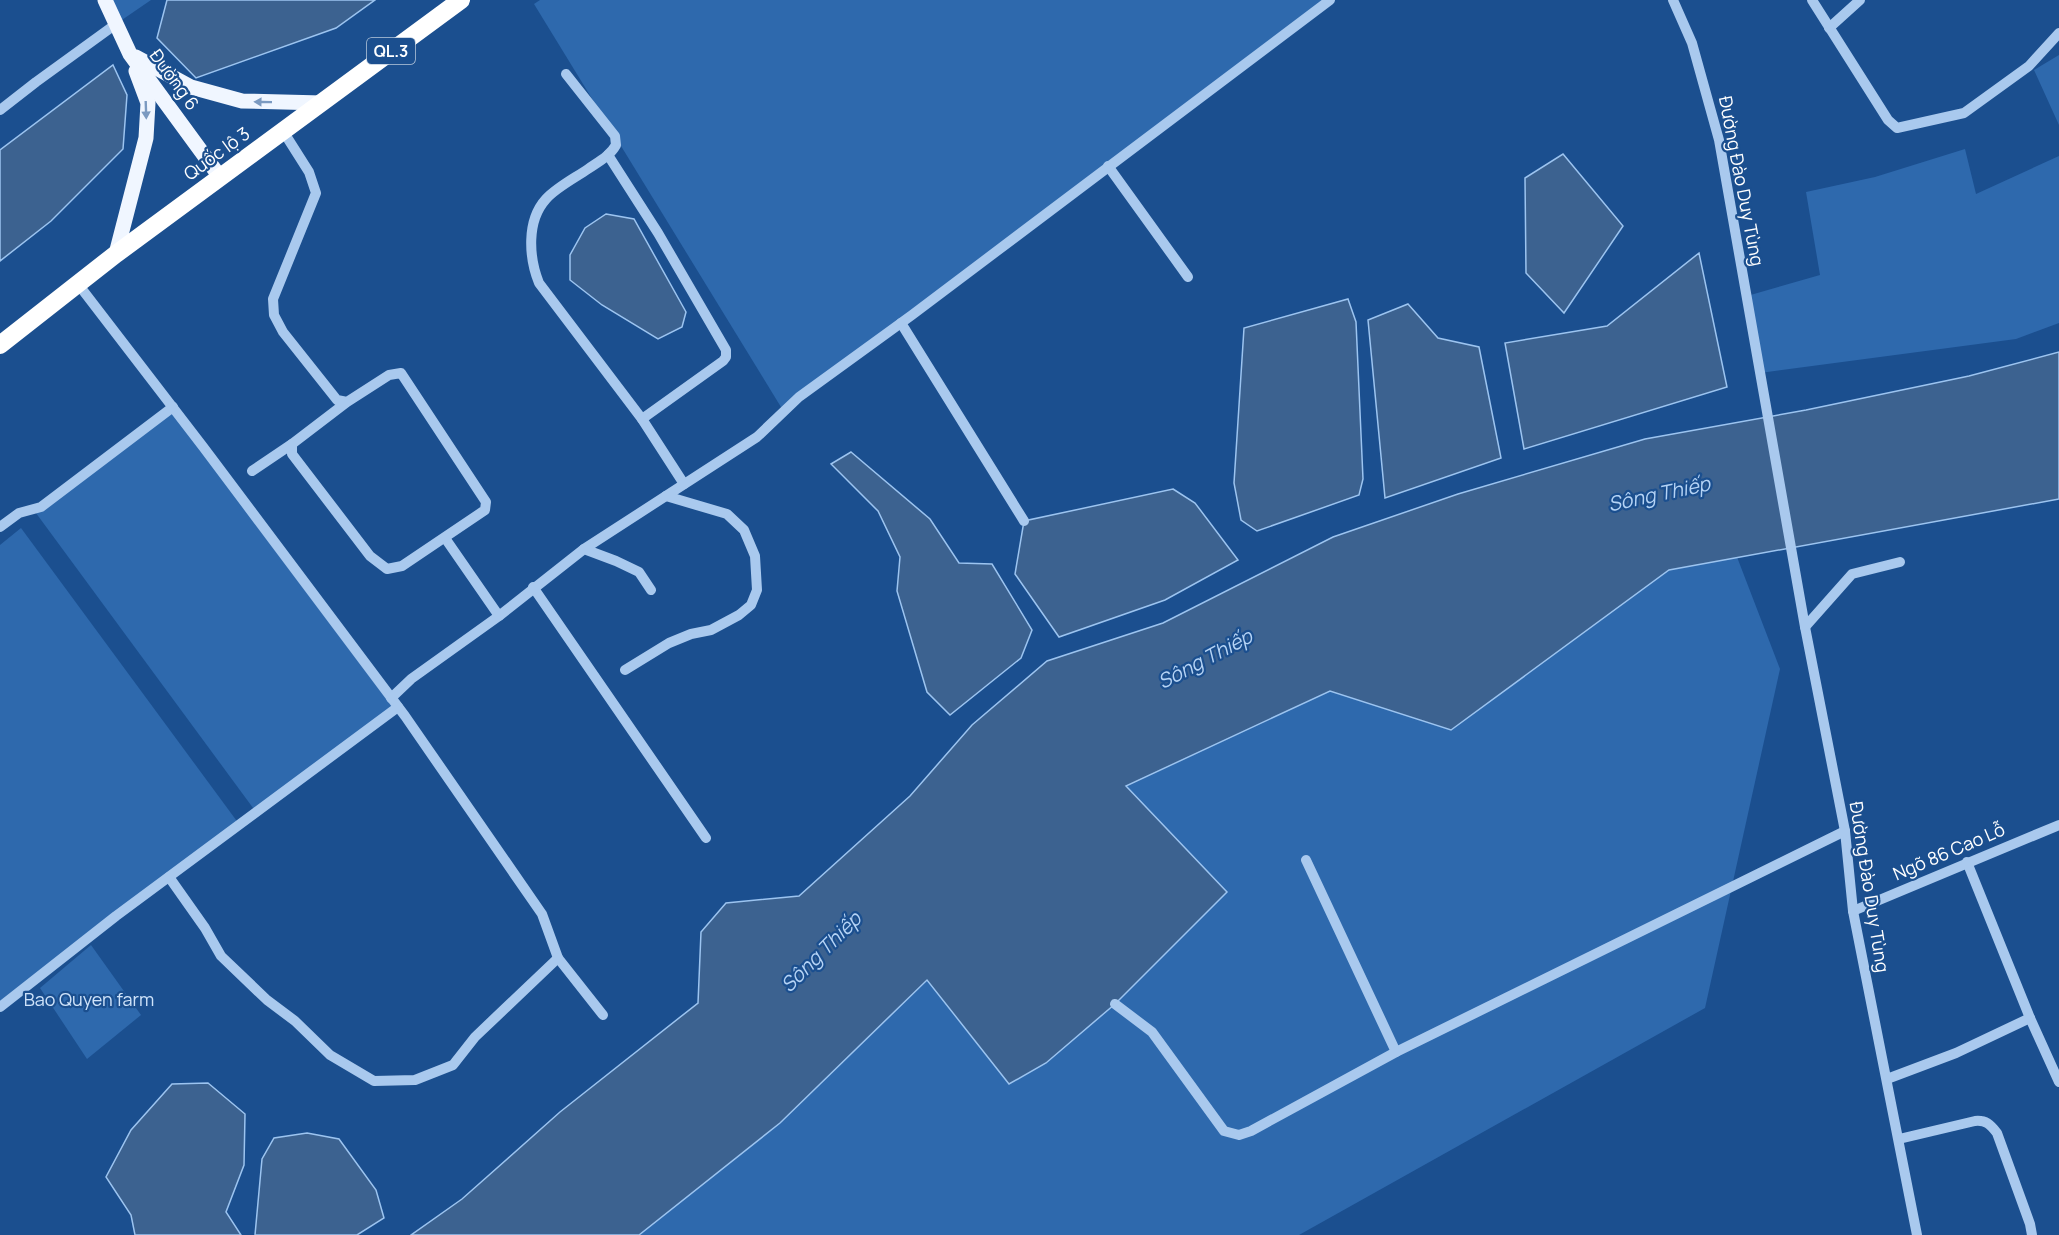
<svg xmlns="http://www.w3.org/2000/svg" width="2059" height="1235" font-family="Manrope,sans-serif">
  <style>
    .green { fill: #2e69ad }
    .water { fill: #3c6290; stroke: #9cc4f0; stroke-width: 1.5 }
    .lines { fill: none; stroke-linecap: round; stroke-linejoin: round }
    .minor { stroke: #a9c9ee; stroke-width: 10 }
    .major { stroke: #f0f6ff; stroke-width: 15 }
    .highway { stroke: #fff; stroke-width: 18 }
    .oneway { fill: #7b9ac1 }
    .labels { text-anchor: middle; stroke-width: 4.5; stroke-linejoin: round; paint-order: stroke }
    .shield { fill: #1b4f8f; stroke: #bbcadd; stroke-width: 1.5 }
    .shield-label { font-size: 16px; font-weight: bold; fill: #fff }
    .street-label { font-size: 18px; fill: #fff; stroke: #1b4f8f }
    .park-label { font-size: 18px; fill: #cfe3fa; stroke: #1b4f8f }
    .water-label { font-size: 20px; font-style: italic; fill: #b5d3f5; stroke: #1b4f8f }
  </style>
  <rect width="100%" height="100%" fill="#1b4f8f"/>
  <g class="green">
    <path d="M105 0H151L116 24Z"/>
    <path d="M540 0H1330L784 412 534 4Z"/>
    <path d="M2059 55V125L2034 70Z"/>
    <path d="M1965 149 1976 194 2059 156V323L2016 339 1760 373 1747 296 1820 275 1806 192 1875 177Z"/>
    <path d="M173 407 398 707 256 812 33 509Z"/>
    <path d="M21 528 239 824 0 1004V545Z"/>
    <path d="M1737 557 1780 669 1705 1008 1299 1235H639L769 1131 927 980 1009 1084 1227 892 1126 787 1330 690 1451 730 1669 570Z"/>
    <path d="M91 945 141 1015 87 1059 40 988Z"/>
  </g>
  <g class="water">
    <path d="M167 0H375L336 28 196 78 157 38Z"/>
    <path d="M113 65 127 95 123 149 51 221 0 261V150Z"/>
    <path d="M1563 154 1623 226 1564 313 1526 273 1525 178Z"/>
    <path d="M606 214 634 219 686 312 682 327 658 339 602 305 570 280V255L585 228Z"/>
    <path d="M1699 253 1727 387 1524 449 1505 343 1607 326Z"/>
    <path d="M1348 299 1356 322 1363 479 1359 495 1257 531 1241 520 1234 483 1244 328Z"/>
    <path d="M1408 304 1438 338 1479 347 1501 458 1385 498 1368 320Z"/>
    <path d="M2059 352V499L1669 570 1451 730 1330 691 1126 786 1227 892 1115 1004 1046 1063 1009 1084 927 980 780 1123 639 1235H411L462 1199 560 1112 698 1003 701 932 726 903 799 896 910 796 972 725 1047 661 1163 623 1333 537 1458 494 1645 439 1806 410 1969 376Z"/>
    <path d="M851 452 930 519 959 563 992 564 1032 630 1021 658 950 715 927 692 897 591 900 557 878 511 831 464Z"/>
    <path d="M1173 489 1195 503 1238 560 1165 600 1059 637 1015 574 1024 521Z"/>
    <path d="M208 1083 245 1114 244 1165 226 1212 241 1235H135L131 1215 106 1177 131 1130 172 1084Z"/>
    <path d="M307 1133 339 1139 376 1190 384 1218 357 1235H255L262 1159 274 1138Z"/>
  </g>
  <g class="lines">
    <g class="minor">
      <path d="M1673 0 1692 43 1719 140 1805 627 1845 831 1853 911 1917 1235"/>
      <path d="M1812 0 1888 120 1897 128 1964 113 2029 66 2059 33"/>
      <path d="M1829 28 1860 0"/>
      <path d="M566 74 615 136 616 145C610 156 598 162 588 169 575 178 557 187 546 199 526 221 529 258 539 283L642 419 684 484"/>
      <path d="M0 110 36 82 116 24"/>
      <path d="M283 131 309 172 316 193 273 299 274 315 283 332 337 400 347 402 389 375 401 373 486 502 485 510 402 566 387 569 370 556 292 454V444L347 402"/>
      <path d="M608 155 658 233 726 350V357L723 361 642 419"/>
      <path d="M1108 166 1188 277"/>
      <path d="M78 284 204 448 405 716 542 914 558 958 603 1015"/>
      <path d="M901 323 1024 521"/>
      <path d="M252 471 292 444"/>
      <path d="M0 527 19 513 41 507 173 407"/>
      <path d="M445 538 499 616"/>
      <path d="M584 549 757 437 799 397 912 315 1330 0"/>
      <path d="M533 587 706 838"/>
      <path d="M1805 627 1852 574 1900 562"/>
      <path d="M625 670 669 643 691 634 711 630 739 615 751 605 757 590 755 556 744 530 727 514 666 496"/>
      <path d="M391 698 411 679 499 616 584 549 616 561 639 572 651 590"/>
      <path d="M1306 860 1396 1052"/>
      <path d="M1967 862 2030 1018 2059 1082"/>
      <path d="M169 877 205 928 221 956 267 1000 295 1021 330 1055 374 1081 415 1080 453 1065 475 1037 558 958"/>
      <path d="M1853 911 2059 825"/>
      <path d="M1115 1004 1152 1032 1224 1131 1239 1135 1251 1131 1396 1052 1845 831"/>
      <path d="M0 1007 116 916 398 707"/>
      <path d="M1887 1079 1956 1053 2030 1018"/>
      <path d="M1899 1139 1975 1121C1986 1120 1990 1124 1997 1133L2030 1224 2032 1235"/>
    </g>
    <g class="major">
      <path d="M105 0 130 54 220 177"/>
      <path d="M136 57 191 87 242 101 322 103"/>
      <path d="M116 254 146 138 148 103 136 71"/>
    </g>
    <path class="highway" d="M0 345 116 254 461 0"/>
  </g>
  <defs><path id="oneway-solid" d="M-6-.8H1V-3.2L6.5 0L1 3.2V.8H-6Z" transform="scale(1.5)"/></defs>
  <g class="oneway">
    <use href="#oneway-solid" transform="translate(263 102) rotate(-179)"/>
    <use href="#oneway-solid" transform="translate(146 110) rotate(88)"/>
  </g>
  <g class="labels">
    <rect class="shield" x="367" y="38" width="48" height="26" rx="4.5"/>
    <g class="shield-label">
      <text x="391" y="57">QL.3</text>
    </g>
    <g class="street-label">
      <text transform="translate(174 80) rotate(54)" y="6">Đường 6</text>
      <text transform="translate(217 154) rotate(-36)" y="6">Quốc lộ 3</text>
      <text transform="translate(1741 181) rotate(79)" y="6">Đường Đào Duy Tùng</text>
      <text transform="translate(1949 852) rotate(-23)" y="6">Ngõ 86 Cao Lỗ</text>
      <text transform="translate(1869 887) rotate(81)" y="6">Đường Đào Duy Tùng</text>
    </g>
    <g class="park-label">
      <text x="89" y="1006">Bao Quyen farm</text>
    </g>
    <g class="water-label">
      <text transform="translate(1659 494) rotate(-12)" y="7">Sông Thiếp</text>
      <text transform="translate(1205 659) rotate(-28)" y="7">Sông Thiếp</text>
      <text transform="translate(821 952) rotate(-45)" y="7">Sông Thiếp</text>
    </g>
  </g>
</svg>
